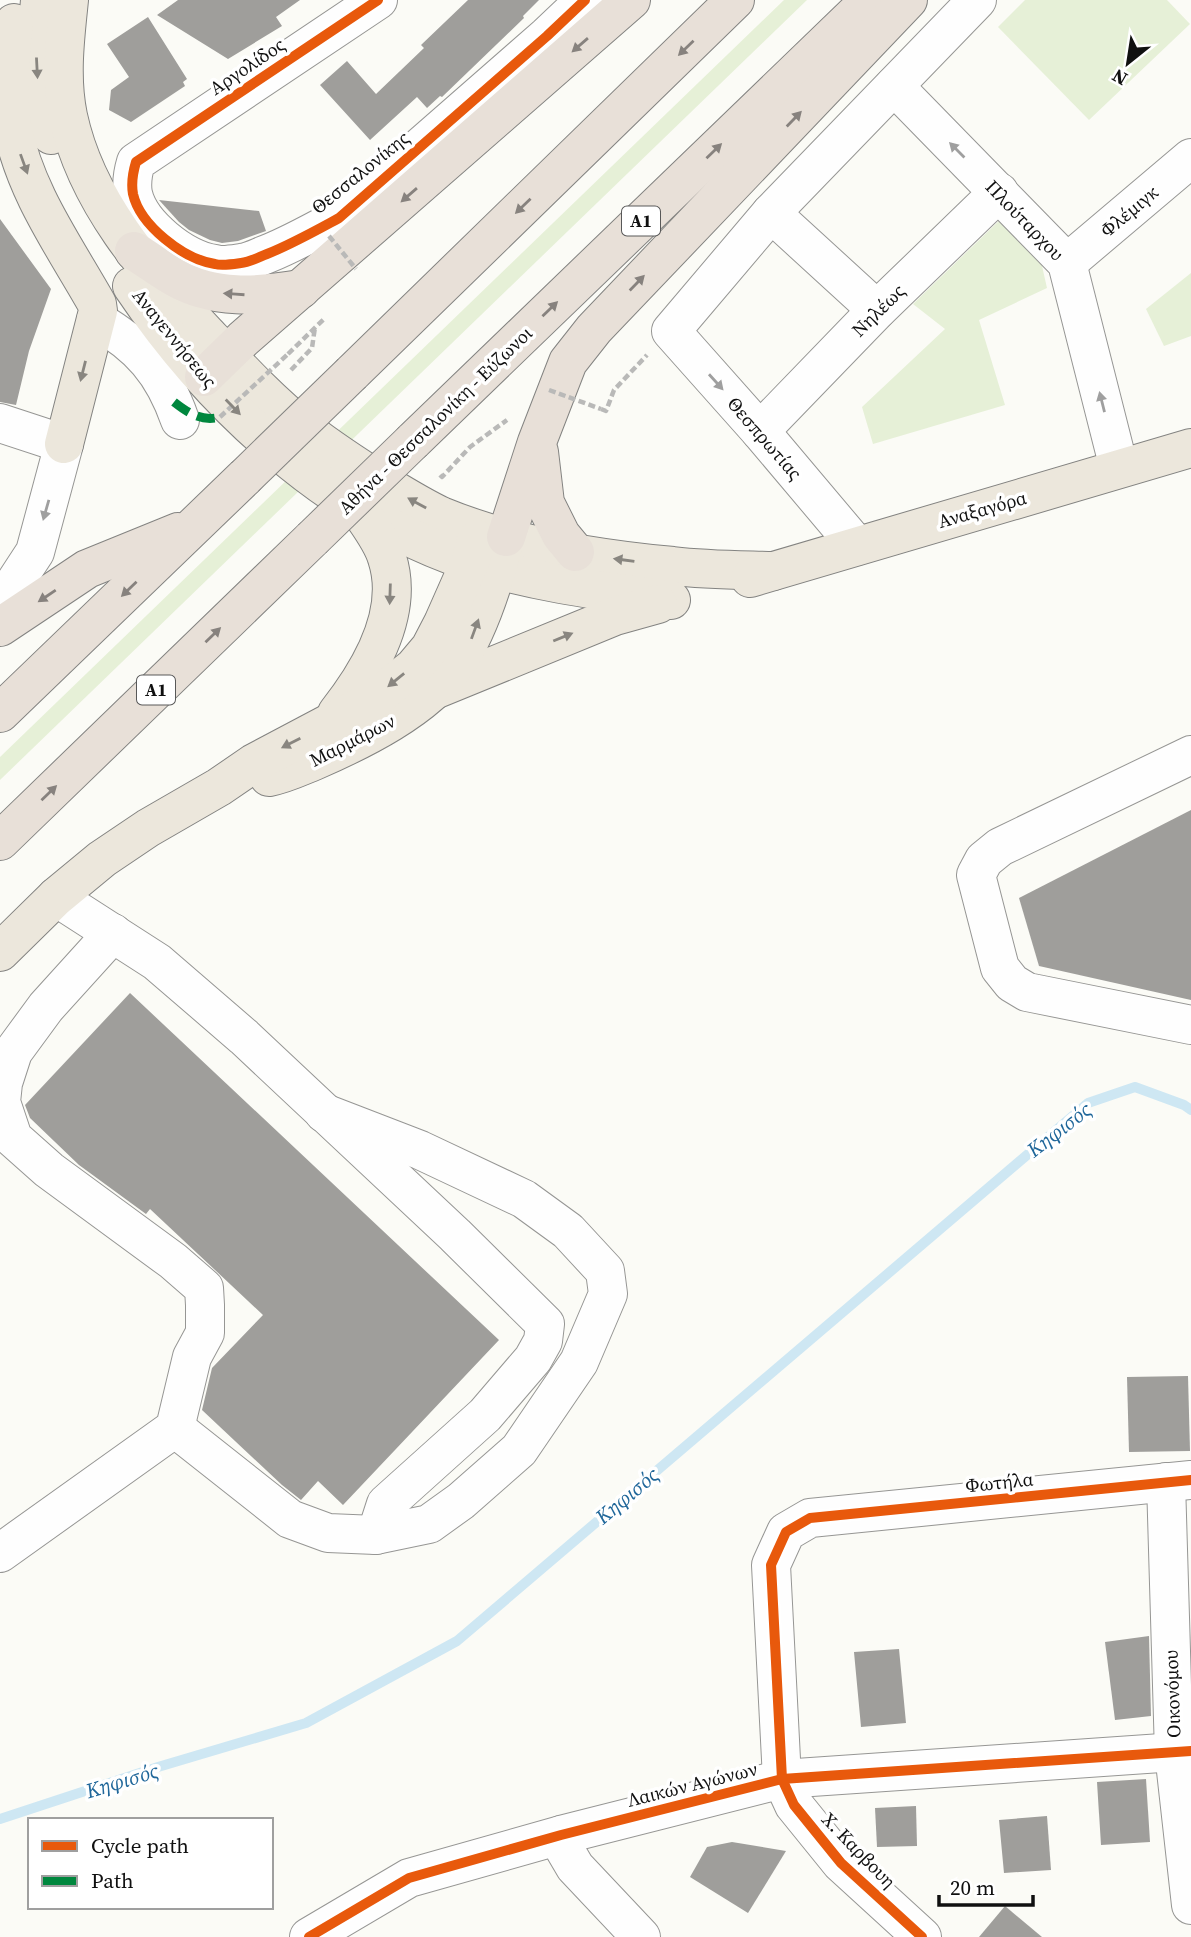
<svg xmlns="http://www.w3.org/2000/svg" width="1191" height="1937" font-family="'Source Serif 4',serif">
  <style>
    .green { fill: #e6f0d7 }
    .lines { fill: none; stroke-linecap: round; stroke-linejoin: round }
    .stream { stroke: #cee7f3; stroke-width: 10 }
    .building { fill: #9f9e9b }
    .minor-casing { stroke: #969694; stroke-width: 40 }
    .major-casing { stroke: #838381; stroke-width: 40 }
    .highway-casing { stroke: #838381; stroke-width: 40 }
    .path { stroke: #b9b9b8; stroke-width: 4.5; stroke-dasharray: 7 3.5; stroke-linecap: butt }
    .minor { stroke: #fefefe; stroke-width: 38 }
    .major { stroke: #ece7dc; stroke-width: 38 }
    .highway { stroke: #e8e0d8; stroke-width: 38 }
    .highway-bridge-casing { stroke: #838381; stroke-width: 40; stroke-linecap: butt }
    .path-bridge { stroke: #b9b9b8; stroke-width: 4.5; stroke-dasharray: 7 3.5; stroke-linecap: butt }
    .highway-bridge { stroke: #e8e0d8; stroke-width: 38 }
    .quiet { stroke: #00873e; stroke-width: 9; stroke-dasharray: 18 9; stroke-linecap: butt }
    .cycleway-casing { stroke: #fff; stroke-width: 15 }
    .cycleway { stroke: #e8590c; stroke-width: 10 }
    .oneway { fill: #87827e }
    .oneway2 { fill: #898680 }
    .oneway3 { fill: #9f9f9f }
    .labels { text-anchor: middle; stroke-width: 7; stroke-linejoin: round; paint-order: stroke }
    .shield { fill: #fff; stroke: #585858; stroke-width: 2 }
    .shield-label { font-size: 18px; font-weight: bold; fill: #101010 }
    .street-label { font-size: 19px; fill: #101010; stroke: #fff }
    .water-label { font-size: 21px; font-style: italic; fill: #20679a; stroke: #fff }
  </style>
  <rect width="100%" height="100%" fill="#fbfbf6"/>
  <g class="green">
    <path d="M784 0H807L0 780V757Z"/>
    <path d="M1025 0H1167L1190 24 1089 120 998 27Z"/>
    <path d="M1004 216 1040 257 1047 288 979 320 1005 405 873 444 862 407 945 329 913 304Z"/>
    <path d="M1191 273V336L1164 346 1146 309Z"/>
  </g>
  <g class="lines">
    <path class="stream" d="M0 1819 158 1767 306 1723 457 1641 1088 1103 1135 1087 1184 1105 1191 1110"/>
  </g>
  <g class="building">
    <path d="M178 0H300L276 17 282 26 228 59 157 15Z"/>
    <path d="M468 0H539L523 16 524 18 442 97 440 96 427 108 417 97 370 140 320 85 347 61 376 94 424 48 421 45Z"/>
    <path d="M148 17 187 79 183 82 185 86 131 122 109 110 111 90 129 77 107 44Z"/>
    <path d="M159 200 259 211 266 231 238 241 222 243 210 240 189 230 179 222Z"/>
    <path d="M0 219 51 289 29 351 16 405 0 402Z"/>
    <path d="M1191 810V1000L1039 966 1019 898Z"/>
    <path d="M130 993 499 1340 343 1505 318 1481 301 1500 282 1485 202 1410 212 1368 263 1315 150 1209 146 1214 79 1165 30 1118 25 1105Z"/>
    <path d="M1188 1376 1190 1451 1129 1452 1127 1377Z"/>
    <path d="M1149 1636 1151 1716 1115 1720 1105 1642Z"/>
    <path d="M899 1649 906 1723 861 1727 854 1652Z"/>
    <path d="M1146 1779 1150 1842 1101 1845 1097 1782Z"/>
    <path d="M916 1806 917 1846 877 1847 875 1808Z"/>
    <path d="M1047 1816 1051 1870 1004 1873 999 1820Z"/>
    <path d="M732 1842 786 1851 748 1913 690 1877 707 1847Z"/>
    <path d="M1005 1906 1042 1937H979Z"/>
  </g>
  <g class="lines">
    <defs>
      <g id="minor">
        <path d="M378 0 136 162C133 172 131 183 133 194 140 225 183 259 215 264 222 266 234 264 241 263 250 262 259 257 267 254 292 244 315 231 339 218L547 36 585 0"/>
        <path d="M894 86 1067 263 1119 468"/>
        <path d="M771 213 877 310"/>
        <path d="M1067 263 1191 158"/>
        <path d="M96 320C140 346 163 371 180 420"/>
        <path d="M0 423 64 444 35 552 14 584 0 600"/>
        <path d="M760 431 877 310 999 192"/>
        <path d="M857 546 760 431 671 331 771 213 977 0"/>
        <path d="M1191 755 1000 847 984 860 976 875 1000 968 1012 983 1027 992 1191 1025"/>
        <path d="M56 897 157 962 244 1037 455 1235 545 1324 543 1341 533 1359 485 1415 386 1504 376 1535"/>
        <path d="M175 1428 290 1519 328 1533 376 1535 429 1524 461 1501 519 1450 579 1362 608 1294 605 1271 568 1231 524 1199 420 1150 324 1113"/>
        <path d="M1166 1482 1174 1753 1191 1905"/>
        <path d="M0 1553 175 1428 192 1357 205 1333V1305L204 1288 173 1261 49 1170 13 1138 1 1102 3 1083 13 1052 46 1007 113 933"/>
        <path d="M561 1835 565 1850 575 1867 641 1937"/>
        <path d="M309 1937 409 1878 561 1835 782 1779 1191 1751"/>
        <path d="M922 1937 841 1863 794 1805 782 1779 771 1565 786 1532 810 1518 1191 1480"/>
      </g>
      <g id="major">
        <path d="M40 0C36 47 34 90 51 135"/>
        <path d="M69 0C65 38 60 78 68 116 86 201 147 271 205 332 237 366 270 402 307 431 332 451 359 468 386 485 404 496 422 507 441 516 511 545 597 559 673 566 706 570 740 570 773 571"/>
        <path d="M14 23C10 56 7 92 12 125 24 191 65 247 97 304L98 311 64 444"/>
        <path d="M132 286C212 405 331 515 468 561 533 583 604 591 671 600"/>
        <path d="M750 578 1191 448"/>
        <path d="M432 691 615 616 658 604"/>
        <path d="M337 713C370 671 405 613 387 558 382 541 370 526 360 511"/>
        <path d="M269 777C285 774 299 767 314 761 360 741 426 709 455 666 477 634 493 585 503 547"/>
        <path d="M0 952 56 897 102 859 148 828 219 787 254 763 373 700 414 667 430 648 443 623 470 562 477 539"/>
      </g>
      <g id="highway">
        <path d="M134 251C147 259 160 269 174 277 213 300 259 296 301 289"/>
        <path d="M352 373 735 0"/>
        <path d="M204 377 243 339 631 0"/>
        <path d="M413 441 870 0"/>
        <path d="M539 452 545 503 561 535 575 552"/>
        <path d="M506 537 537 442 568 362 594 329 908 0"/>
        <path d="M0 627 87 569 178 532"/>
        <path d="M0 713 245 477"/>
        <path d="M0 841 312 539"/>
      </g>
    </defs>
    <use href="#minor" class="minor-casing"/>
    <use href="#major" class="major-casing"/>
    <use href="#highway" class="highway-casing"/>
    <g class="path">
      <path d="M288 354 324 319"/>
      <path d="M291 370 312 348 315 327"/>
      <path d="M601 409 606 411 614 390 647 355"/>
      <path d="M440 475 442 477 470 447 507 420"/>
    </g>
    <use href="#minor" class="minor"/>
    <use href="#major" class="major"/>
    <use href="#highway" class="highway"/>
    <defs>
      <g id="highway-bridge">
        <path d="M245 477 352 373"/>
        <path d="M312 539 413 441"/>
      </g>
    </defs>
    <use href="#highway-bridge" class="highway-bridge-casing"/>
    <g class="path-bridge">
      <path d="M329 236 356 269"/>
      <path d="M549 390 601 409"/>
      <path d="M220 417 288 354"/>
    </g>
    <use href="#highway-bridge" class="highway-bridge"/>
    <path class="quiet" d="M174 402C188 413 202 422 220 417"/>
    <defs>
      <g id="cycleway">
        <path d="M378 0 136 162C133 172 131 183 133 194 140 225 183 259 215 264 222 266 234 264 241 263 250 262 259 257 267 254 292 244 315 231 339 218L547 36 585 0"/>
        <path d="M309 1937 409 1878 561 1835 782 1779 1191 1751"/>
        <path d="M922 1937 841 1863 794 1805 782 1779 771 1565 786 1532 810 1518 1191 1480"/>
      </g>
    </defs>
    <use href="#cycleway" class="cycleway-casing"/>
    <use href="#cycleway" class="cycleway"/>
  </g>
  <defs><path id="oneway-solid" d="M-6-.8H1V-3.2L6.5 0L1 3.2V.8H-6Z" transform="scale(1.75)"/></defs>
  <g class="oneway">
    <use href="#oneway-solid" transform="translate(580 45) rotate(139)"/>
    <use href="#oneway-solid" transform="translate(686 48) rotate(136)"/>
    <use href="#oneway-solid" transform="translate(794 119) rotate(-46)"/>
    <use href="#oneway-solid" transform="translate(714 151) rotate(-44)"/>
    <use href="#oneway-solid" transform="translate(409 195) rotate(139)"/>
    <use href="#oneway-solid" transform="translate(523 206) rotate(136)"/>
    <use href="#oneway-solid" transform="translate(637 283) rotate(-46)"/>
    <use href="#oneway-solid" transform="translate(234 294) rotate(-176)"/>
    <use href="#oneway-solid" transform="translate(550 309) rotate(-44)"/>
    <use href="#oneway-solid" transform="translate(129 589) rotate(136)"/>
    <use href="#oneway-solid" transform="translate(47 596) rotate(146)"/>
    <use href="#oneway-solid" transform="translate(213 635) rotate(-44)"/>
    <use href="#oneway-solid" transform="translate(49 793) rotate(-44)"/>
  </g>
  <g class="oneway2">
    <use href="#oneway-solid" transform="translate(37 68) rotate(87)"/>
    <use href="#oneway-solid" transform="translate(24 164) rotate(70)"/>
    <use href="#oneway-solid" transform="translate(83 371) rotate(104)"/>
    <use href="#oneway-solid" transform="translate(233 407) rotate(46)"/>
    <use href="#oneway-solid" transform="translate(417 503) rotate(-151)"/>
    <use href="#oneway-solid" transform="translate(624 560) rotate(-172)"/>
    <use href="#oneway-solid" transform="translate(390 594) rotate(92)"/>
    <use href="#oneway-solid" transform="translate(475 629) rotate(-70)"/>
    <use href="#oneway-solid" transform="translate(563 637) rotate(-22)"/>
    <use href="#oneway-solid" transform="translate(396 680) rotate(141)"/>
    <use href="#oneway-solid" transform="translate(291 743) rotate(153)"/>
  </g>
  <g class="oneway3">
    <use href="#oneway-solid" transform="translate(957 150) rotate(-135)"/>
    <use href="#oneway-solid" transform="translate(716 382) rotate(48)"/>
    <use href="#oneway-solid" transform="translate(1102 402) rotate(-104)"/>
    <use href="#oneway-solid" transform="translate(46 510) rotate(106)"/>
  </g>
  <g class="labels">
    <g class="shield">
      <rect x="622" y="206.5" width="38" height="29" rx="5"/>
      <rect x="137" y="675.5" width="38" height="29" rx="5"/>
    </g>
    <g class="shield-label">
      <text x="641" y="227">Α1</text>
      <text x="156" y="696">Α1</text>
    </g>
    <g class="street-label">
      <text transform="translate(247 66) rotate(-34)" y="7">Αργολίδος</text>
      <text transform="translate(360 172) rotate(-39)" y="7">Θεσσαλονίκης</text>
      <text transform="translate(1129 211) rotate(-40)" y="7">Φλέμιγκ</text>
      <text transform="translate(1025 220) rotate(46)" y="7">Πλούταρχου</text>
      <text transform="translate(878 310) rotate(-45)" y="7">Νηλέως</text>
      <text transform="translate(175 338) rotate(51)" y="7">Αναγεννήσεως</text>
      <text transform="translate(435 420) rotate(-44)" y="7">Αθήνα - Θεσσαλονίκη - Εύζωνοι</text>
      <text transform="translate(765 438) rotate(49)" y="7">Θεσπρωτίας</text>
      <text transform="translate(982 509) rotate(-16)" y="7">Αναξαγόρα</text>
      <text transform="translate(352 740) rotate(-27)" y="7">Μαρμάρων</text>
      <text transform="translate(999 1482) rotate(-6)" y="7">Φωτήλα</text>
      <text transform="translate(1172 1694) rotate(-92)" y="7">Οικονόμου</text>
      <text transform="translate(692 1784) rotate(-14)" y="7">Λαικών Αγώνων</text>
      <text transform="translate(859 1850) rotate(46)" y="7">Χ. Καρβουη</text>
    </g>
    <g class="water-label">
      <text transform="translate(1059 1130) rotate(-38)" y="7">Κηφισός</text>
      <text transform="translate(627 1496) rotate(-40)" y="7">Κηφισός</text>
      <text transform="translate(122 1781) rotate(-17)" y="7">Κηφισός</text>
    </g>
  </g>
  <rect x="28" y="1818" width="245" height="91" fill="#ffffff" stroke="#9f9f9f" stroke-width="2"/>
  <rect x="42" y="1841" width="35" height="10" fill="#e8590c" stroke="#9f9f9f" stroke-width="2"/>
  <text x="91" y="1853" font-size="21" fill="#101010">Cycle path</text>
  <rect x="42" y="1876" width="35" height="10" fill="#00873e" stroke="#9f9f9f" stroke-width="2"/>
  <text x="91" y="1888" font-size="21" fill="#101010">Path</text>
  <g transform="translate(1128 63) rotate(210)" stroke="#ffffff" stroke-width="5" paint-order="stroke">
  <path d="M0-5L12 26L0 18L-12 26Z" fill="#101010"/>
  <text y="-10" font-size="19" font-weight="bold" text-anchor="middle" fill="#101010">N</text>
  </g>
  <path d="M939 1895v10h94v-10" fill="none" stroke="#101010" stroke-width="3.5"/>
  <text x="950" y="1895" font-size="21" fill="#101010" stroke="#ffffff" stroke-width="5" paint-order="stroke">20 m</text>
</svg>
